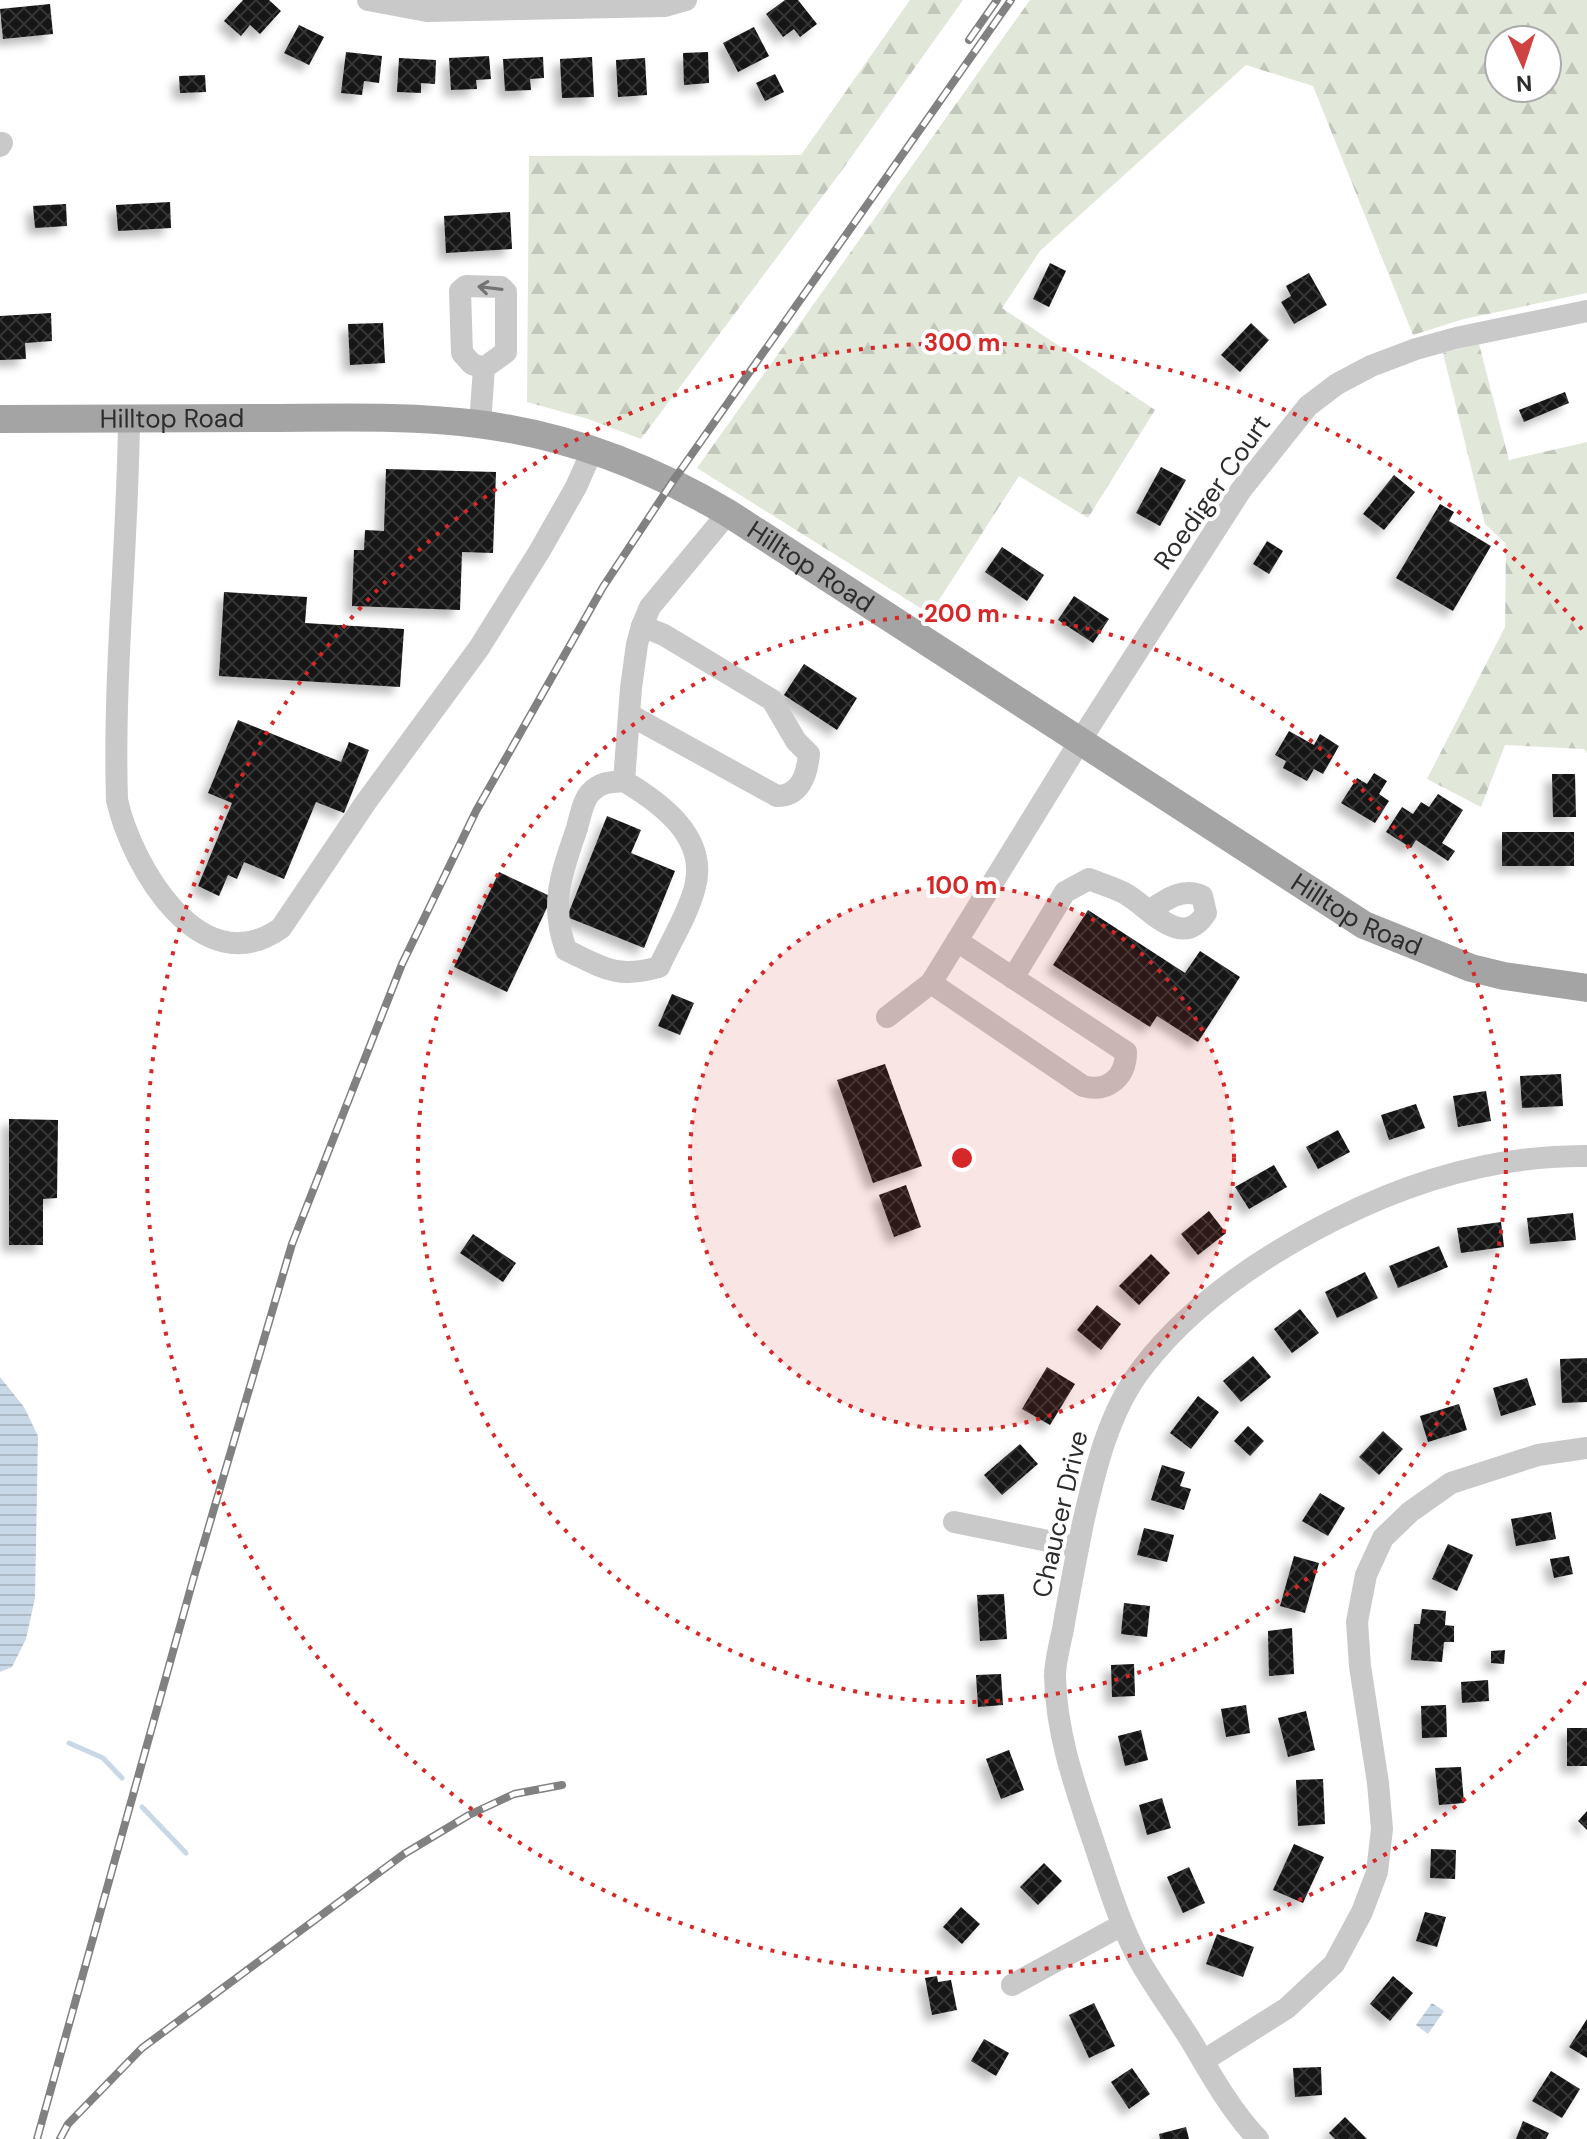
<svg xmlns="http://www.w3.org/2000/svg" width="1587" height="2139" font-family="'DM Sans',sans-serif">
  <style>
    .forest { fill: url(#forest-firs); fill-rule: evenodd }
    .water { fill: url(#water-rules) }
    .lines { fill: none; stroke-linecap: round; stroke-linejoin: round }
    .stream { stroke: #c9d8e6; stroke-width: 5 }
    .building { fill: url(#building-cross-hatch); filter: url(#shadow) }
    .minor { stroke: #c9c9c9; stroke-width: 22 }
    .major { stroke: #a4a4a4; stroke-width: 28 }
    .rail-casing { stroke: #818181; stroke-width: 8 }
    .rail { stroke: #fff; stroke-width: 5; stroke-dasharray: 15; stroke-linecap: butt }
    .oneway { stroke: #737373 }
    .ring { fill: none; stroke: #d62828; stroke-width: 4; stroke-dasharray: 4 8 }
    .labels { text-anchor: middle; stroke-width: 8; stroke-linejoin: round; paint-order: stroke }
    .street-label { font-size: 26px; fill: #2c2c2c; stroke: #fff }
    .centre { fill: #d62828; stroke: #fff; stroke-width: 4 }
    .ring-label { font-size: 24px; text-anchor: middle; font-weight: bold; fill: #d62828; stroke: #fff; stroke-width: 8; stroke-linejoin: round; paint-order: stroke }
  </style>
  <defs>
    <pattern id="forest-firs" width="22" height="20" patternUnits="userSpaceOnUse" patternTransform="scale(2)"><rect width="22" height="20" fill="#e1e8da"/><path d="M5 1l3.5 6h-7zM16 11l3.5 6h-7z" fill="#c1c7bb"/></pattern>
    <pattern id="water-rules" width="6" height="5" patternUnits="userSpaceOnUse" patternTransform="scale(2)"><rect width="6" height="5" fill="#c9d8e6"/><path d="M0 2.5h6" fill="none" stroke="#adbac5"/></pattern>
    <pattern id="building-cross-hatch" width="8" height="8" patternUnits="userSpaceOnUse" patternTransform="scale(2)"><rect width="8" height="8" fill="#131313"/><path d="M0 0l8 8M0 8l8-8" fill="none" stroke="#363636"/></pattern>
    <filter id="shadow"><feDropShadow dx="-7" dy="7" stdDeviation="4" flood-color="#0004"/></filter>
  </defs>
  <rect width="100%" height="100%" fill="#fff"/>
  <g class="forest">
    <path d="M910 0H963L837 177 641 439 588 419 527 402 529 156 801 155Z"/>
    <path d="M1030 0H1587V293L1464 319 1413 335 1313 86 1246 65 1040 251 1002 308 1155 410 1088 518 1019 476 930 614 697 468ZM1499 40H1547V88H1499Z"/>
    <path d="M1479 344 1509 460 1587 442V753L1584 749 1505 745 1481 807 1427 779 1505 627 1506 544 1485 524 1443 353Z"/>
  </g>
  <g class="water">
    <path d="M0 1377 24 1407 38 1436 35 1598 26 1639 12 1667 0 1672Z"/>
    <path d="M1432 2003 1444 2011 1428 2034 1416 2025Z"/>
  </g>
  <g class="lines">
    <g class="stream">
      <path d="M69 1743 103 1758 122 1778"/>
      <path d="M142 1807 186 1853"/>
    </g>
  </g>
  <g class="building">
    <path d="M243 0H269L281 11 260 34 250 25 241 36 224 21Z"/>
    <path d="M785 0H798L817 24 800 37 794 29 783 37 766 14Z"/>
    <path d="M50 4 53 34 3 39 0 9Z"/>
    <path d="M299 25 324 37 309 65 284 53Z"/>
    <path d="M754 27 769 56 738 72 723 43Z"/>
    <path d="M346 52 382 56 379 83 364 81 362 95 341 93Z"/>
    <path d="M708 52 709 83 684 85 683 53Z"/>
    <path d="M489 56 491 79 476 80 477 89 451 90 449 58Z"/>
    <path d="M543 57 544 78 530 79 531 90 505 91 503 59Z"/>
    <path d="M592 57 594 97 562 98 560 59Z"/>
    <path d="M399 58 436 60 435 84 421 83V93L397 92Z"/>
    <path d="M645 58 647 95 618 97 616 60Z"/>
    <path d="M775 74 784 92 765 101 756 83Z"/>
    <path d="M205 75 206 92 180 93 179 76Z"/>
    <path d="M170 202 171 228 118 231 116 205Z"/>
    <path d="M66 204 67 226 35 228 33 206Z"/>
    <path d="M510 212 512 249 446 253 444 216Z"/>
    <path d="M1050 263 1066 271 1049 307 1033 299Z"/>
    <path d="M1309 273 1327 305 1294 324 1281 302 1291 296 1286 286Z"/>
    <path d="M51 313 52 341 25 343 26 359 0 360V316Z"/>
    <path d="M383 323 385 363 350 365 348 324Z"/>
    <path d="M1251 323 1269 340 1240 372 1221 355Z"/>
    <path d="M1565 392 1569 403 1524 422 1519 410Z"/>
    <path d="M1161 467 1186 480 1160 526 1136 513Z"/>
    <path d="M386 469 496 472 493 553 462 552 460 610 352 606 354 550H364L365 530 384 531Z"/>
    <path d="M1394 475 1415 492 1384 530 1363 514Z"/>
    <path d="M1440 504 1454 512 1449 521 1491 546 1453 611 1396 578Z"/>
    <path d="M1267 541 1283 551 1269 574 1253 564Z"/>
    <path d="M1002 547 1044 575 1027 601 985 572Z"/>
    <path d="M224 592 307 597 305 623 404 629 400 687 219 676Z"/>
    <path d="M1074 596 1109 619 1093 643 1058 620Z"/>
    <path d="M804 664 857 698 837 730 784 695Z"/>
    <path d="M238 720 341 762 349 742 369 750 344 813 316 802 284 879 244 862 237 879 228 875 219 896 198 886 232 803 208 793Z"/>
    <path d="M1289 731 1314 745 1320 734 1339 746 1323 774 1314 769 1307 781 1283 768 1286 761 1275 755Z"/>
    <path d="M1374 773 1387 781 1379 794 1389 801 1375 823 1341 803 1357 778 1367 784Z"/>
    <path d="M1552 774H1575L1576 817H1553Z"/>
    <path d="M1438 794 1463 810 1442 843 1455 851 1448 861 1416 840 1411 848 1386 832 1402 807 1413 814 1421 802 1429 807Z"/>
    <path d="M607 816 641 830 631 853 675 871 644 948 567 917Z"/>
    <rect x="1502" y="832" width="72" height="34"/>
    <path d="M499 872 552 897 507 992 454 967Z"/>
    <path d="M1088 910 1185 973 1200 951 1240 977 1198 1042 1157 1016 1150 1027 1053 965Z"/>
    <path d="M672 994 694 1003 680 1035 658 1026Z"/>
    <path d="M885 1064 922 1166 873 1183 837 1080Z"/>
    <path d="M1561 1074 1563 1106 1522 1108 1520 1076Z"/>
    <path d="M1486 1091 1491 1121 1458 1127 1453 1096Z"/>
    <path d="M1416 1104 1425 1128 1389 1140 1381 1115Z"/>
    <path d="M9 1119 58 1120 57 1198 43 1199V1245H9Z"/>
    <path d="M1338 1130 1350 1152 1318 1169 1306 1147Z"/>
    <path d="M1274 1165 1287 1187 1249 1209 1235 1187Z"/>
    <path d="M906 1185 921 1227 894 1237 879 1195Z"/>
    <path d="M1209 1211 1226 1233 1198 1255 1181 1234Z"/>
    <path d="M1573 1213 1576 1240 1530 1244 1527 1218Z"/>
    <path d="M1501 1222 1504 1247 1461 1253 1457 1228Z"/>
    <path d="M473 1234 516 1263 503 1282 460 1253Z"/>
    <path d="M1439 1246 1448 1267 1398 1288 1389 1266Z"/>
    <path d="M1151 1254 1170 1273 1139 1305 1119 1286Z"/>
    <path d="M1365 1272 1378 1298 1337 1318 1325 1292Z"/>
    <path d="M1097 1305 1121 1324 1101 1350 1077 1330Z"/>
    <path d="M1300 1309 1319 1333 1292 1353 1274 1329Z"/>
    <path d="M1253 1356 1271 1377 1241 1402 1223 1381Z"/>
    <path d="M1587 1358V1402L1562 1403 1560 1359Z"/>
    <path d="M1047 1367 1075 1384 1050 1425 1022 1409Z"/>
    <path d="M1527 1378 1536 1405 1501 1416 1493 1388Z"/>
    <path d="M1198 1396 1219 1412 1191 1449 1170 1433Z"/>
    <path d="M1459 1404 1467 1430 1428 1442 1420 1416Z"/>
    <path d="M1248 1426 1264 1441 1250 1456 1234 1441Z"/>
    <path d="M1383 1431 1403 1449 1379 1475 1359 1457Z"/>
    <path d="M1020 1444 1038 1464 1002 1495 984 1475Z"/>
    <path d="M1162 1465 1185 1472 1180 1486 1191 1489 1184 1510 1151 1500Z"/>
    <path d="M1320 1493 1345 1508 1328 1536 1302 1521Z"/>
    <path d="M1551 1512 1556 1539 1516 1546 1511 1519Z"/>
    <path d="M1144 1528 1174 1535 1167 1562 1137 1555Z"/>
    <path d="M1448 1544 1473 1555 1457 1591 1432 1579Z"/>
    <path d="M1294 1556 1319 1563 1305 1613 1280 1606Z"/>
    <path d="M1569 1556 1573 1574 1554 1578 1550 1559Z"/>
    <path d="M1004 1594 1007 1639 980 1641 977 1595Z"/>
    <path d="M1124 1603 1150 1606 1147 1637 1121 1634Z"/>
    <path d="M1422 1609 1446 1611 1445 1625 1454 1626V1642H1444L1442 1662 1411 1660 1414 1624H1420Z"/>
    <path d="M1292 1628 1294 1674 1269 1676 1268 1631Z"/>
    <path d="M1505 1650 1504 1664 1491 1663V1651Z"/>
    <path d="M1134 1664 1135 1696 1112 1697 1111 1665Z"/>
    <path d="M1001 1674 1003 1705 978 1707 976 1675Z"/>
    <path d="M1488 1680 1489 1701 1462 1703 1461 1682Z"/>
    <path d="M1246 1705 1250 1733 1226 1737 1221 1709Z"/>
    <path d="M1446 1705 1447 1737 1422 1738 1421 1706Z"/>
    <path d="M1306 1711 1315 1750 1288 1757 1278 1718Z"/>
    <rect x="1567" y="1728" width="20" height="38"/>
    <path d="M1141 1730 1148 1760 1125 1766 1118 1736Z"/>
    <path d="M1009 1750 1024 1790 1001 1799 986 1759Z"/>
    <path d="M1461 1767 1464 1803 1439 1805 1435 1768Z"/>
    <path d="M1323 1779 1325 1824 1298 1826 1296 1780Z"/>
    <path d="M1162 1798 1171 1828 1147 1835 1139 1805Z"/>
    <path d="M1587 1811V1830L1578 1821Z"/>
    <path d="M1294 1844 1324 1857 1303 1903 1273 1890Z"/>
    <path d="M1431 1849 1456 1850 1455 1879 1430 1878Z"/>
    <path d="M1044 1863 1062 1881 1038 1905 1020 1887Z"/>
    <path d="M1189 1867 1205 1903 1183 1913 1167 1877Z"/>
    <path d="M961 1907 980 1924 962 1944 943 1927Z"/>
    <path d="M1425 1912 1446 1917 1437 1947 1416 1941Z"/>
    <path d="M1217 1934 1254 1947 1243 1977 1206 1964Z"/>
    <path d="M937 1976 938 1982 951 1980 957 2010 932 2015 925 1978Z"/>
    <path d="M1393 1976 1413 1993 1390 2021 1370 2004Z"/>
    <path d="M1094 2003 1115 2046 1089 2058 1069 2015Z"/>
    <path d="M1587 2019V2058L1569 2047Z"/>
    <path d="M984 2039 1009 2053 996 2076 971 2061Z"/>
    <path d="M1321 2067 1322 2095 1295 2097 1293 2068Z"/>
    <path d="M1132 2068 1150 2094 1129 2109 1111 2082Z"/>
    <path d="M1551 2071 1580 2089 1562 2118 1532 2101Z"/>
    <path d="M1345 2117 1367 2139H1335L1329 2133Z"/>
    <path d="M1523 2121 1549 2133 1546 2139H1516Z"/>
    <path d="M1186 2127 1189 2139H1160L1159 2134Z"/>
  </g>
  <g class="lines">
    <g class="minor">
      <path d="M368 0 427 11 665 6 686 0"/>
      <path d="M0 146 2 143"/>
      <path d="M129 418C128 545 113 673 117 800 132 867 201 985 281 928L366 802 479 648 539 552 576 487 592 451"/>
      <path d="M480 424 484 368 506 352V292L501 287 466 286 460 291 462 353 472 364 484 368"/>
      <path d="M630 715 777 796C800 796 807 775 809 754L796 741 772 700 664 635 642 626"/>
      <path d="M624 781C610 782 600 782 590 793 583 801 580 817 577 828 562 873 549 902 566 950 604 968 616 979 659 967 670 943 689 912 695 887 708 837 661 803 624 781L631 688 637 644 642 626 650 607 728 513"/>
      <path d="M1013 978 1065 892 1089 879C1101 884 1115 888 1126 894 1151 909 1182 951 1206 913L1202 896C1182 887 1165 900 1149 911"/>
      <path d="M931 983 1083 1086C1108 1093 1126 1077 1126 1052L957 941"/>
      <path d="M887 1017 931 983 1080 741 1241 490 1308 406 1337 384 1371 366 1416 349 1456 338 1587 311"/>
      <path d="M954 1522 1078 1547"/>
      <path d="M1012 1985 1122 1925"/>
      <path d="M1203 2061 1287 2008 1334 1964 1362 1912 1377 1872 1382 1829 1378 1783 1360 1666 1357 1622 1366 1575 1383 1538 1410 1512 1451 1483 1538 1455 1587 1448"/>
      <path d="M1258 2139C1231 2111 1210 2073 1190 2039 1174 2014 1157 1990 1142 1965 1122 1930 1110 1891 1097 1852 1078 1795 1056 1737 1055 1676 1055 1661 1060 1644 1063 1629 1069 1594 1076 1558 1083 1523 1095 1470 1109 1410 1143 1367 1192 1303 1263 1256 1334 1220 1413 1180 1498 1155 1587 1156"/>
    </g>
    <path class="major" id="s1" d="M0 419C87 419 174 418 261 418 333 418 407 415 478 424 566 435 652 468 728 513L1364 925 1471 968 1504 976 1587 988"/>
    <defs>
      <g id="rail">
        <path d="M969 40 997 0"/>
        <path d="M37 2139 193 1580 292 1244 402 964 476 811 603 587 673 481 1011 0"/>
        <path d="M60 2139 68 2124 142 2048 404 1854 469 1815 514 1794 562 1785"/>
      </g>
    </defs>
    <use href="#rail" class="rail-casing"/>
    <use href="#rail" class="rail"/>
  </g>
  <defs><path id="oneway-shaft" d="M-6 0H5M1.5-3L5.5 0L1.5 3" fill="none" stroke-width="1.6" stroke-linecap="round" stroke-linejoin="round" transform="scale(2)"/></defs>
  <use class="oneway" href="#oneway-shaft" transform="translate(490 288) rotate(-173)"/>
  <circle cx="962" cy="1158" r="272" fill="#d62828" fill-opacity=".12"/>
  <g class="ring">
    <circle cx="962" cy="1158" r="272"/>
    <circle cx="962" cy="1158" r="544"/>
    <path d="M1586 1682A815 815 0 1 1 1586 634"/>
  </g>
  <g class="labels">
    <g class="street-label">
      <text dy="9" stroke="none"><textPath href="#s1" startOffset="172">Hilltop Road</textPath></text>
      <text transform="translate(1212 492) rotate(-55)" y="9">Roediger Court</text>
      <text dy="9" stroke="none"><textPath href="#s1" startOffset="844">Hilltop Road</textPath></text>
      <text dy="9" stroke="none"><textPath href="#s1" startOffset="1492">Hilltop Road</textPath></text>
      <text transform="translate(1060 1514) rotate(-77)" y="9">Chaucer Drive</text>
    </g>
  </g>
  <circle cx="962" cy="1158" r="12" class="centre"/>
  <g class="ring-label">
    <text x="962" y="351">300 m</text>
    <text x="962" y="622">200 m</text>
    <text x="962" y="894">100 m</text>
  </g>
  <g transform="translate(1523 64) rotate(177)"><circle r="38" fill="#ffffff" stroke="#ababab" stroke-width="2"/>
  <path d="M0-6L14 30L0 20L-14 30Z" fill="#ce4242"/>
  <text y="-12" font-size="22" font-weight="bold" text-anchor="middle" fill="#2c2c2c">N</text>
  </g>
</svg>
